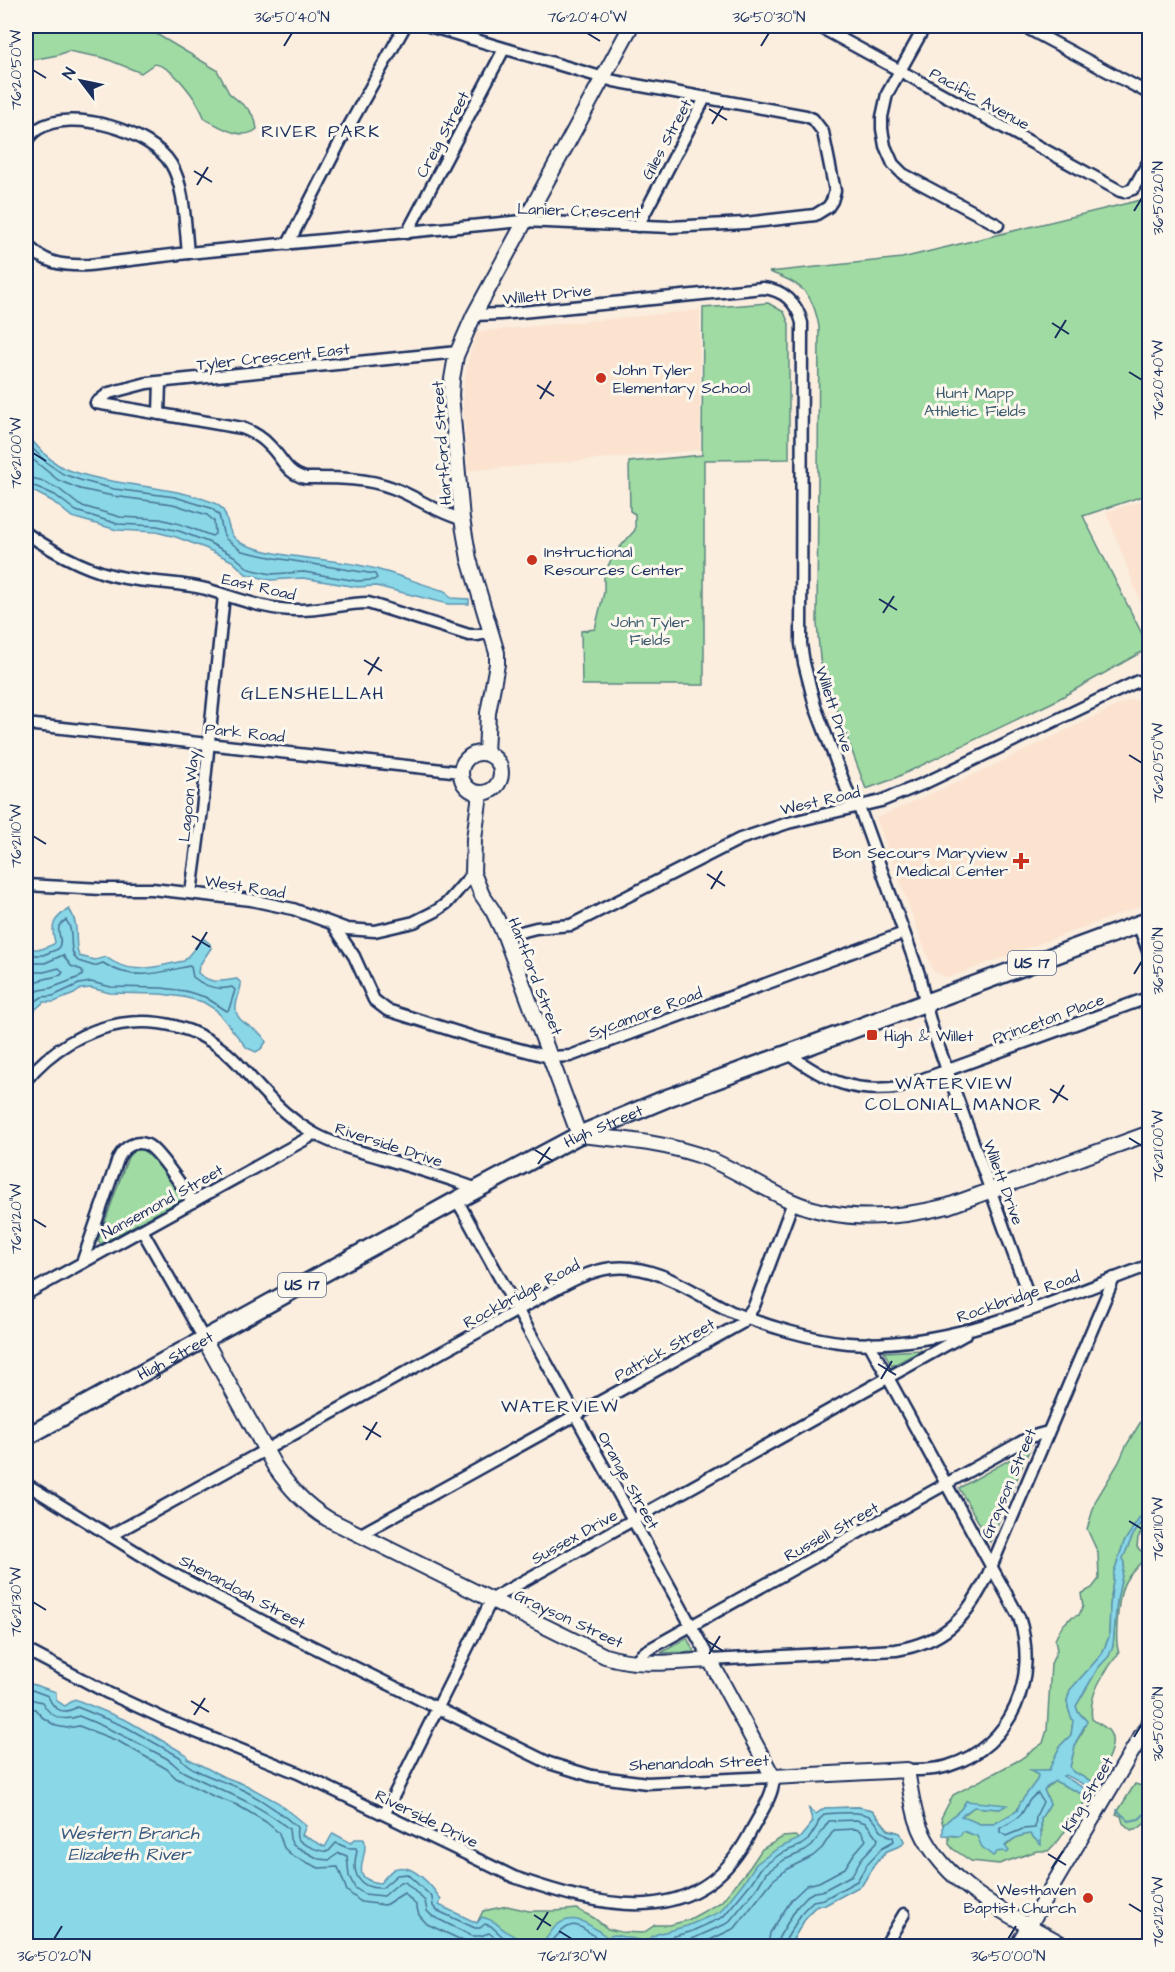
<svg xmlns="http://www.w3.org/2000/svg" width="1175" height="1972" font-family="'Architects Daughter',sans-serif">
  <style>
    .built { fill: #fbe3d0 }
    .green { fill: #9fdba2; stroke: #5d8580; stroke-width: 1.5 }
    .water { fill: #89d7e7; stroke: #5d94b0; stroke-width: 1.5 }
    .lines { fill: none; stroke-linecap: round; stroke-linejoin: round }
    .shore { stroke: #477295; stroke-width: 1.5 }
    .stream { stroke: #5d94b0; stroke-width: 2 }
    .minor-casing { stroke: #1b2f5e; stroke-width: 15 }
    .tertiary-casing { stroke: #1b2f5e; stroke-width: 18 }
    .primary-casing { stroke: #1b2f5e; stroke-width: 21 }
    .minor { stroke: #fbf7ec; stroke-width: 10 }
    .tertiary { stroke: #fbf7ec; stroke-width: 14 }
    .primary { stroke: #fbf7ec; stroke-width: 16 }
    .ticks { fill: none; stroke: #1b2f5e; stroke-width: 2 }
    .poi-dot { fill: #c8321e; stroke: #fbf7ec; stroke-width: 2 }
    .labels { text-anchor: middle; stroke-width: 6; stroke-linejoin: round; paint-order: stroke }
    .shield { fill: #fbf7ec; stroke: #5e6b89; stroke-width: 1.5 }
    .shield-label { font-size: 15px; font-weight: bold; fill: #1b2f5e }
    .street-label { font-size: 16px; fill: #1b2f5e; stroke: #fbf7ec }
    .poi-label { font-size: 16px; fill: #1b2f5e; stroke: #fbf7ec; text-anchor: start }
    .park-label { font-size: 16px; fill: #3c5a6f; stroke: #fbf7ec }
    .neighbourhood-label { font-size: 18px; letter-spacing: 1.5px; fill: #1b2f5e; stroke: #fbf7ec }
    .water-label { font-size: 18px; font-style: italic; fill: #365980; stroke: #fbf7ec }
    .neatline { fill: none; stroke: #1b2f5e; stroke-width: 2 }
    .ticks-label { font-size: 15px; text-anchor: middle; fill: #1b2f5e }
  </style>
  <rect width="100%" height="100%" fill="#fbeedf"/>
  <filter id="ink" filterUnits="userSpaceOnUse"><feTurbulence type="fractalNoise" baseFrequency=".0167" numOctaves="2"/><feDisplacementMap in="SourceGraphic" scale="12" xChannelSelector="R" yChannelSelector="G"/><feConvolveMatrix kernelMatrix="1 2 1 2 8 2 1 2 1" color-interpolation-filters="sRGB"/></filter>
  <g filter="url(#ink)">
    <g class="built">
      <path d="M700 310V450L468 471 463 407V388L468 361 476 332Z"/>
      <path d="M1149 498H1150L1149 625 1106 512Z"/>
      <path d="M1129 700 1149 701V903L948 978 933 971 876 818 986 769Z"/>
    </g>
    <g class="green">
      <path d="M26 26H143L217 70 229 93 249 110 255 119 257 129C242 142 219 126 205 119 198 101 174 66 154 64L141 73 104 58 68 51 58 55 26 61Z"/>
      <path d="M1149 198V494L1083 516 1149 648 1053 702 891 780 866 789 830 692 820 659 817 623 819 327C813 292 801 283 769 272L902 258Z"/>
      <path d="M768 303 784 312 789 324V459L704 460V685H582L581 631 595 629 604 592V574L614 554 635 530V514L630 511 629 462 702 455 703 308Z"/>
      <path d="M142 1149 150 1152 185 1198 101 1244 98 1241 128 1157 134 1150Z"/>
      <path d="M922 1350 892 1366 884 1352Z"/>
      <path d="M1149 1408V1504L1124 1542 1114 1572 1110 1606 1109 1637 1102 1654 1070 1690 1067 1701 1069 1711 1073 1721 1071 1735 1060 1746 1049 1770 1031 1771 1038 1775 1037 1780 1020 1803 1017 1811 994 1824H980L961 1817 974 1807 1000 1809 966 1801 961 1809 943 1825 941 1818 953 1795 1019 1760 1043 1743 1047 1730 1051 1664 1057 1650 1055 1640C1060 1628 1066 1618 1079 1615L1083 1606 1081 1594 1092 1588 1099 1579 1098 1553 1087 1529 1096 1500 1119 1462 1126 1446Z"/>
      <path d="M1030 1448 990 1542 959 1488Z"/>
      <path d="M1149 1512V1524H1146L1138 1538 1137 1547 1145 1555C1141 1566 1130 1572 1125 1582 1118 1594 1114 1641 1119 1653 1104 1673 1088 1693 1092 1719 1097 1723 1104 1726 1108 1730 1121 1744 1101 1771 1093 1782L1073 1772 1070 1767 1076 1742 1084 1729V1717L1078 1712 1076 1706 1098 1668 1109 1655 1113 1645 1117 1600 1124 1565 1123 1558 1133 1535Z"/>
      <path d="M687 1638 694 1652 661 1653Z"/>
      <path d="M1055 1781 1088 1797 1059 1840 1048 1851H1037L999 1864 971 1861 953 1849 949 1844V1835L955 1836 963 1831 977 1836C980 1844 994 1852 1003 1851 1009 1840 1018 1835 1030 1834L1036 1840 1042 1831 1041 1818 1050 1804 1044 1790Z"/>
      <path d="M1135 1784 1149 1788V1820L1139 1828 1131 1830 1123 1823 1121 1816 1116 1814Z"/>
      <path d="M858 1807 872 1810 888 1829 900 1833 904 1841 902 1845 887 1851 875 1863 862 1885 825 1905H817L808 1914 789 1946H502L477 1923 483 1911 507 1906 529 1911H555L577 1909 594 1918 608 1929 621 1932 643 1933 655 1925H670L688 1920 721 1902 750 1867 762 1849 783 1837 795 1836 799 1839 813 1822 809 1809 816 1814 825 1808Z"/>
    </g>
    <g class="water">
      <path d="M26 433C36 446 50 462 66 469 113 487 165 484 212 502 236 511 219 536 246 545 281 558 321 558 358 565 388 570 416 583 445 591L451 598 469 599V604H448L376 586 357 587 303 578 270 580 246 574 232 561 205 548 176 537 156 532 117 530 72 517 52 501 35 492 26 491Z"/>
      <path d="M69 909C81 926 73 941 79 956L95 960 106 957C132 977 155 966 184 961L203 938 210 944 211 948 199 966 198 973C213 985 219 981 237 979L241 983C241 992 236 999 236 1007 234 1025 261 1027 266 1042L261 1049 256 1052 247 1048 216 1010 203 1002 183 997 161 994 110 993 91 988 81 989 74 994 54 1002H44L31 1013 26 1009V949H42L54 944 55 942C50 925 54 918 69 909Z"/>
      <path d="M1149 1504V1512L1133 1535 1123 1558 1124 1565 1117 1600 1113 1645 1109 1656 1098 1668 1076 1706 1078 1712 1087 1721 1076 1742 1070 1767 1073 1772 1093 1782 1089 1787 1066 1775 1063 1776 1089 1791 1088 1797 1055 1781 1047 1786 1044 1790 1050 1804 1041 1818V1845L1030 1834C1020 1835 1012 1838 1005 1846L1009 1851 1006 1853 1003 1851 997 1852 993 1856 982 1847 977 1836 963 1831 960 1836 943 1835V1825L961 1809 966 1801 1007 1805 1000 1809 974 1807 961 1816 980 1824H994L1017 1811 1020 1803 1037 1780 1038 1775 1030 1770H1049L1060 1746 1071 1735 1073 1721 1069 1711 1067 1701 1070 1690 1102 1654 1109 1637 1110 1606 1114 1572 1124 1542Z"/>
      <path d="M32 1684 56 1692V1700L65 1706 75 1699 128 1721 187 1755V1758L222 1776 246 1785 279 1803 306 1826 302 1835 325 1847 333 1833 351 1843 355 1839H364C371 1855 345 1879 380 1883 384 1879 390 1871 394 1869 412 1861 433 1887 441 1900L439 1905 477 1923 482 1917C496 1921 496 1924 507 1932 516 1938 527 1942 538 1945 547 1941 549 1933 555 1927 573 1910 592 1926 607 1937L614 1935 645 1941 657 1934 687 1926 720 1912 746 1879 756 1864 777 1849 799 1839 813 1822 809 1809 816 1814 825 1808 858 1807 872 1810 888 1830 900 1833 904 1841 902 1845 887 1851 875 1863 862 1885 825 1905H817L808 1914 789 1946H26V1687Z"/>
    </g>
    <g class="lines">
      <g class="shore">
        <path d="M26 442 47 463 63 474 83 481 114 489 175 497 211 508 219 515 223 533 226 539 242 551 275 558 375 574 377 578 374 580 357 581 304 572 271 574 249 569 234 556 208 542 179 531 157 526 118 524 76 511 55 495 37 487 26 485"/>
        <path d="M26 454 58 480 80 489 113 496 173 504 207 515 214 521 215 534 212 536 180 524 160 519 120 517 79 505 59 489 40 480 26 477"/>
        <path d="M26 955H43L58 949C66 936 50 929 66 920 76 932 66 950 78 961L94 966 103 963C132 982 158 973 189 966L191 967 193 977C204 986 217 991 232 987L235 990 229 1009 227 1011 205 997 185 991 162 988 111 987 91 982 79 984 53 996 42 997 31 1004H26"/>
        <path d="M26 963H45L63 955 71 966 82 970 83 973 82 976 67 982 51 988 40 990 26 997"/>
        <path d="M26 972H44L59 968 63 972 61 975 37 981 26 987"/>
        <path d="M26 1691 32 1690 48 1696C54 1711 64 1715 77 1707L126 1727 180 1757C189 1773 230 1782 247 1792 265 1802 281 1813 297 1827 297 1830 296 1834 297 1837 299 1844 322 1853 329 1851L336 1843 348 1848H356L357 1851C351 1873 358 1889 382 1888L397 1875 407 1874 432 1897 433 1906 436 1910 475 1928H480L485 1924 491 1926 503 1937 523 1946"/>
        <path d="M26 1698 42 1702C50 1717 63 1722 79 1716 109 1728 137 1742 166 1758 173 1762 177 1768 184 1772 221 1791 257 1802 289 1829L290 1839 293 1845 319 1859 329 1860 339 1853 347 1856 349 1876 355 1888 364 1894 384 1896 400 1882H405L425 1901 427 1911 432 1916 472 1936H480L489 1933 506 1946"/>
        <path d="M26 1707 35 1709 42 1717 56 1726 67 1728 79 1726 118 1741 167 1769 176 1778 213 1796 237 1805 266 1822 279 1833 284 1848 293 1856 319 1868 338 1867 347 1891 361 1902 385 1905 404 1893 416 1905 419 1915 427 1924 470 1944H486L489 1946"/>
        <path d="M1038 1793 1043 1802 1036 1816 1035 1828 1023 1829 1006 1836 1000 1832V1828C1007 1824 1018 1820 1022 1813 1027 1805 1030 1797 1038 1793Z"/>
        <path d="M548 1946C574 1914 575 1924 605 1943L615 1941 637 1946"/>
        <path d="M648 1946 659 1940 690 1932 723 1917 751 1883 761 1868 780 1854 801 1845 808 1840 817 1826 819 1820 825 1814C836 1813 864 1810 872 1818 881 1827 879 1833 893 1837L894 1841 883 1847 868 1863 857 1881 824 1899 813 1901 803 1911 785 1941 784 1946"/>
        <path d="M662 1946 692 1939 728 1923 757 1888 766 1873 784 1860 805 1851 812 1846 829 1821 856 1820 866 1823 878 1839 877 1842 861 1859 852 1875 822 1891 814 1892 807 1896 797 1907 779 1937 777 1946"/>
        <path d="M697 1946 735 1928 773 1880 789 1868 813 1856 822 1848 834 1830 855 1829 861 1831 866 1840 854 1854 845 1868 819 1882 807 1885 792 1899 770 1933 768 1946"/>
      </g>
      <path class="stream" d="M1117 1810 1129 1821 1139 1819 1150 1809"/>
      <defs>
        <g id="minor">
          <path d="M818 26 1120 191 1124 192 1133 189 1150 159"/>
          <path d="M925 26 887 94 882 117V129L885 146 893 164 903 174 998 225"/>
          <path d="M1023 26 1150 94"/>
          <path d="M26 142C29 137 33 132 38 129 71 107 151 131 171 164 185 187 185 226 188 253"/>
          <path d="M638 226 705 98"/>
          <path d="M407 233 504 49"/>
          <path d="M26 243C43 264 63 266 89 265L188 253 522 221 670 227 745 223 815 215 828 207 832 201 835 191 823 132 813 119 806 116 614 81 429 26"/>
          <path d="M288 244 340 142 405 26"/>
          <path d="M474 315 501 314 763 288C784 290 797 303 802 323L801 644 804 663 815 706 850 798 860 810 919 974 926 1006 933 1031 1033 1308"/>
          <path d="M96 403 242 428C253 432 262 437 270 446 283 459 286 473 305 478 334 478 365 477 393 488 417 497 437 513 462 519"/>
          <path d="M96 403 109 393 147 383 458 352"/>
          <path d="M159 414 160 382"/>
          <path d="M26 533C55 553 89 572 125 578 152 583 179 582 206 589 236 598 268 611 300 610 323 610 345 603 368 603L469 635H478L491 632"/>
          <path d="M26 724 461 772"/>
          <path d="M26 885 102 889H152L251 900 293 909 347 929 375 931 414 922 436 911 447 903 473 873"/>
          <path d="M191 893 202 810 224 595"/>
          <path d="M1138 924 1150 956"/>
          <path d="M333 925 354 956 374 1000 387 1010 473 1037 549 1057 570 1056 904 933"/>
          <path d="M505 936 536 928 571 925 740 839 788 823 881 801 925 783 1138 681"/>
          <path d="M789 1054C826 1081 854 1094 901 1087L1150 997"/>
          <path d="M26 1080C76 1019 163 1000 227 1053 239 1063 248 1075 258 1086 274 1104 293 1121 313 1133 335 1145 358 1151 382 1158 413 1168 446 1177 477 1189"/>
          <path d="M457 1200 710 1660 896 1650C943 1642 965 1620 986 1579L1114 1278"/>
          <path d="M142 1230 204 1339"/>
          <path d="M82 1263 118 1159C123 1148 136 1138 149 1146 160 1153 184 1189 193 1202"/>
          <path d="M26 1294 308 1138 313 1133"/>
          <path d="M869 1343 1019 1617C1039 1677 1013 1746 948 1766 935 1770 921 1770 907 1770"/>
          <path d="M26 1484 164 1569 285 1633 549 1763 592 1776 647 1783 773 1777C776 1792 758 1817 751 1831 700 1933 603 1908 514 1877L298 1773 171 1722 108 1693 26 1650"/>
          <path d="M359 1535 742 1323 754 1306 793 1202"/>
          <path d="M110 1536 545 1295C566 1284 587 1271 612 1268 656 1263 693 1293 730 1311 762 1325 813 1340 848 1343 953 1350 1053 1300 1150 1265"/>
          <path d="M632 1663 646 1651 1030 1437 1048 1432"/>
          <path d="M385 1813 490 1603 497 1596 966 1334"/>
          <path d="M885 1946 904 1914"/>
          <path d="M1145 1946 1150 1939"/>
        </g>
        <g id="tertiary">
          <circle cx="481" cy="773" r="20"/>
          <path d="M486 753 488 713 497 664V653L469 559 462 519 451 395 452 379 456 356 474 315 631 26"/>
          <path d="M480 794 474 839 473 873 482 895 493 911 505 936 579 1135C621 1139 669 1143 709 1159 737 1171 763 1188 791 1201 840 1223 896 1219 948 1206L1150 1133"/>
          <path d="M204 1339 275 1467C290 1488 305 1505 328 1519L605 1656C640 1667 674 1662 710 1660L773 1777 907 1770C910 1787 912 1804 917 1820 939 1885 1011 1915 1065 1946"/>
          <path d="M1017 1946 1150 1721"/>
        </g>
        <g id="primary">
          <path id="s1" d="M26 1437 457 1200 579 1135 670 1097 1150 920"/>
        </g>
      </defs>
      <use href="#minor" class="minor-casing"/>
      <use href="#tertiary" class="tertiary-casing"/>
      <use href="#primary" class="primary-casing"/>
      <use href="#minor" class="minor"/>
      <use href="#tertiary" class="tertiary"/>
      <use href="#primary" class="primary"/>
    </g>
  </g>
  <path class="ticks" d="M587 33 600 41M284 46 292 33M761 46 769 33M33 70 46 78M709 109 727 120M712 124 723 106M194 171 212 182M197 185 208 167M1134 211 1142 198M1052 323 1069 334M1055 338 1066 320M1129 372 1142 380M537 385 554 396M540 399 551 381M33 453 46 461M879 599 897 610M883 613 894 596M364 660 382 671M368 675 379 657M1129 755 1142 763M33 836 46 844M707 874 725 886M711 889 722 871M192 936 210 947M196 950 207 932M1134 974 1142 961M1050 1089 1068 1100M1053 1103 1064 1085M1129 1138 1142 1146M535 1150 553 1161M538 1164 550 1147M33 1219 46 1227M878 1364 896 1375M881 1379 892 1361M363 1426 381 1437M366 1440 377 1422M1129 1521 1142 1529M33 1602 46 1610M706 1640 723 1651M709 1654 720 1636M191 1701 209 1712M194 1715 205 1698M1134 1737 1142 1724M1048 1854 1066 1865M1052 1868 1063 1851M1129 1904 1142 1912M534 1915 551 1926M537 1930 548 1912M559 1931 572 1939M54 1939 62 1926M1008 1939 1016 1926"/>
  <g class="poi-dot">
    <circle cx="601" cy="378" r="6"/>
    <circle cx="532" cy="560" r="6"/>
    <path d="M1018 852h6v6h6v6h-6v6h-6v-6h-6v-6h6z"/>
    <rect x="866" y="1029" width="12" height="12" rx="3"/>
    <circle cx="1088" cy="1898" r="6"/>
  </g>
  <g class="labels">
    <g class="shield">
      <rect x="1008" y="951" width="48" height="24" rx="4.5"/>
      <rect x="278" y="1273" width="48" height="24" rx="4.5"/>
    </g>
    <g class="shield-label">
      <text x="1032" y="968">US 17</text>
      <text x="302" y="1290">US 17</text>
    </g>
    <g class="street-label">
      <text transform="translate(980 98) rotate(29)" y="6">Pacific Avenue</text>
      <text transform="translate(442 134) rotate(-62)" y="6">Creig Street</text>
      <text transform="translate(666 139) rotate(-62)" y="6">Giles Street</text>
      <text transform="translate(579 210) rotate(2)" y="6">Lanier Crescent</text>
      <text transform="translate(547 294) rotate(-6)" y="6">Willett Drive</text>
      <text transform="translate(273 356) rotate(-6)" y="6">Tyler Crescent East</text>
      <text transform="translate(441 443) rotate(-94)" y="6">Hartford Street</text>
      <text transform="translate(259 586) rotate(13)" y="6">East Road</text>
      <text transform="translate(835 709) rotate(72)" y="6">Willett Drive</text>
      <text transform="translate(245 732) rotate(6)" y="6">Park Road</text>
      <text transform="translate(188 796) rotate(-84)" y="6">Lagoon Way</text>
      <text transform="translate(820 800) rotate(-13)" y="6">West Road</text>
      <text transform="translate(245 886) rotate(9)" y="6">West Road</text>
      <text transform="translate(536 976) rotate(69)" y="6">Hartford Street</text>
      <text transform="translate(645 1012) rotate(-20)" y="6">Sycamore Road</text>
      <text transform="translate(1048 1018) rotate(-20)" y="6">Princeton Place</text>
      <text dy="6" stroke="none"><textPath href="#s1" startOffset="656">High Street</textPath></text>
      <text transform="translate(389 1144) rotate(18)" y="6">Riverside Drive</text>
      <text transform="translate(1004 1182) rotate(70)" y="6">Willett Drive</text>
      <text transform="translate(162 1201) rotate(-29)" y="6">Nansemond Street</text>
      <text transform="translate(521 1293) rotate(-28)" y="6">Rockbridge Road</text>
      <text transform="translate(1018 1296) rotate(-19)" y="6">Rockbridge Road</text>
      <text transform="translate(664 1349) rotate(-29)" y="6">Patrick Street</text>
      <text dy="6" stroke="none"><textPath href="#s1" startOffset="170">High Street</textPath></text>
      <text transform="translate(629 1480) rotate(61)" y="6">Orange Street</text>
      <text transform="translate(1008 1483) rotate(-67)" y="6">Grayson Street</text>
      <text transform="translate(831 1531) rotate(-29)" y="6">Russell Street</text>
      <text transform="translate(574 1536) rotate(-29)" y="6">Sussex Drive</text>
      <text transform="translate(243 1591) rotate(28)" y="6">Shenandoah Street</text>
      <text transform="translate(569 1618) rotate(25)" y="6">Grayson Street</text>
      <text transform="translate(699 1762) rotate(-2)" y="6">Shenandoah Street</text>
      <text transform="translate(1087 1794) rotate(-59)" y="6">King Street</text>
      <text transform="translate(427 1818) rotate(26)" y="6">Riverside Drive</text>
    </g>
    <g class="poi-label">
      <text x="613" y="375">John Tyler<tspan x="613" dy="18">Elementary School</tspan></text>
      <text x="544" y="557">Instructional<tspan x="544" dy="18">Resources Center</tspan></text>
      <text x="1008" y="858" text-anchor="end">Bon Secours Maryview<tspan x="1008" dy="18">Medical Center</tspan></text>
      <text x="884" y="1041">High &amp; Willet</text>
      <text x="1076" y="1895" text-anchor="end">Westhaven<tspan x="1076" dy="18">Baptist Church</tspan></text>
    </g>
    <g class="park-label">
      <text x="975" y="398">Hunt Mapp<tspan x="975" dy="18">Athletic Fields</tspan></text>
      <text x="650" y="627">John Tyler<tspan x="650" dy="18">Fields</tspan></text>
    </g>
    <g class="neighbourhood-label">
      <text x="321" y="137">RIVER PARK</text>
      <text x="313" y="699">GLENSHELLAH</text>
      <text x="954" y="1089">WATERVIEW<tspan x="954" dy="21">COLONIAL MANOR</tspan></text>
      <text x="560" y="1412">WATERVIEW</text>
    </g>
    <g class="water-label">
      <text x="129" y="1839">Western Branch<tspan x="129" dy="21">Elizabeth River</tspan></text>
    </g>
  </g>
  <rect width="1175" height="1972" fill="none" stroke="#fbf7ec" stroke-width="66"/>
  <g transform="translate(81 81) rotate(302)" stroke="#fbf7ec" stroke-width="4.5" paint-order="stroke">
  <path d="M0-4.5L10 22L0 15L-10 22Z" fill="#1b2f5e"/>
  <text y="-9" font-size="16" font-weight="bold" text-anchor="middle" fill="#1b2f5e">N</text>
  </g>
  <rect x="33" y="33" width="1109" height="1906" class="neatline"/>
  <g class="ticks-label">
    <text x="292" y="22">36°50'40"N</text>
    <text x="587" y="22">76°20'40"W</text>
    <text x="769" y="22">36°50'30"N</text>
    <text transform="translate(16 70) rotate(-90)" y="5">76°20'50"W</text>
    <text transform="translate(1158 198) rotate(-90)" y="5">36°50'20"N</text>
    <text transform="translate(1158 380) rotate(-90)" y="5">76°20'40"W</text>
    <text transform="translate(16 453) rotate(-90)" y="5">76°21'00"W</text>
    <text transform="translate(1158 763) rotate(-90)" y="5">76°20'50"W</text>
    <text transform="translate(16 836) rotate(-90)" y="5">76°21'10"W</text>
    <text transform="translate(1158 961) rotate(-90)" y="5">36°50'10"N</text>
    <text transform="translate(1158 1146) rotate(-90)" y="5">76°21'00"W</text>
    <text transform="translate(16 1219) rotate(-90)" y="5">76°21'20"W</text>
    <text transform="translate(1158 1529) rotate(-90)" y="5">76°21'10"W</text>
    <text transform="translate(16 1602) rotate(-90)" y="5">76°21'30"W</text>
    <text transform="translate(1158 1724) rotate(-90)" y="5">36°50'00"N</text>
    <text transform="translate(1158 1912) rotate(-90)" y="5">76°21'20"W</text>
    <text x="54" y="1961">36°50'20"N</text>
    <text x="572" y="1961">76°21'30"W</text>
    <text x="1008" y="1961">36°50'00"N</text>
  </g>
</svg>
